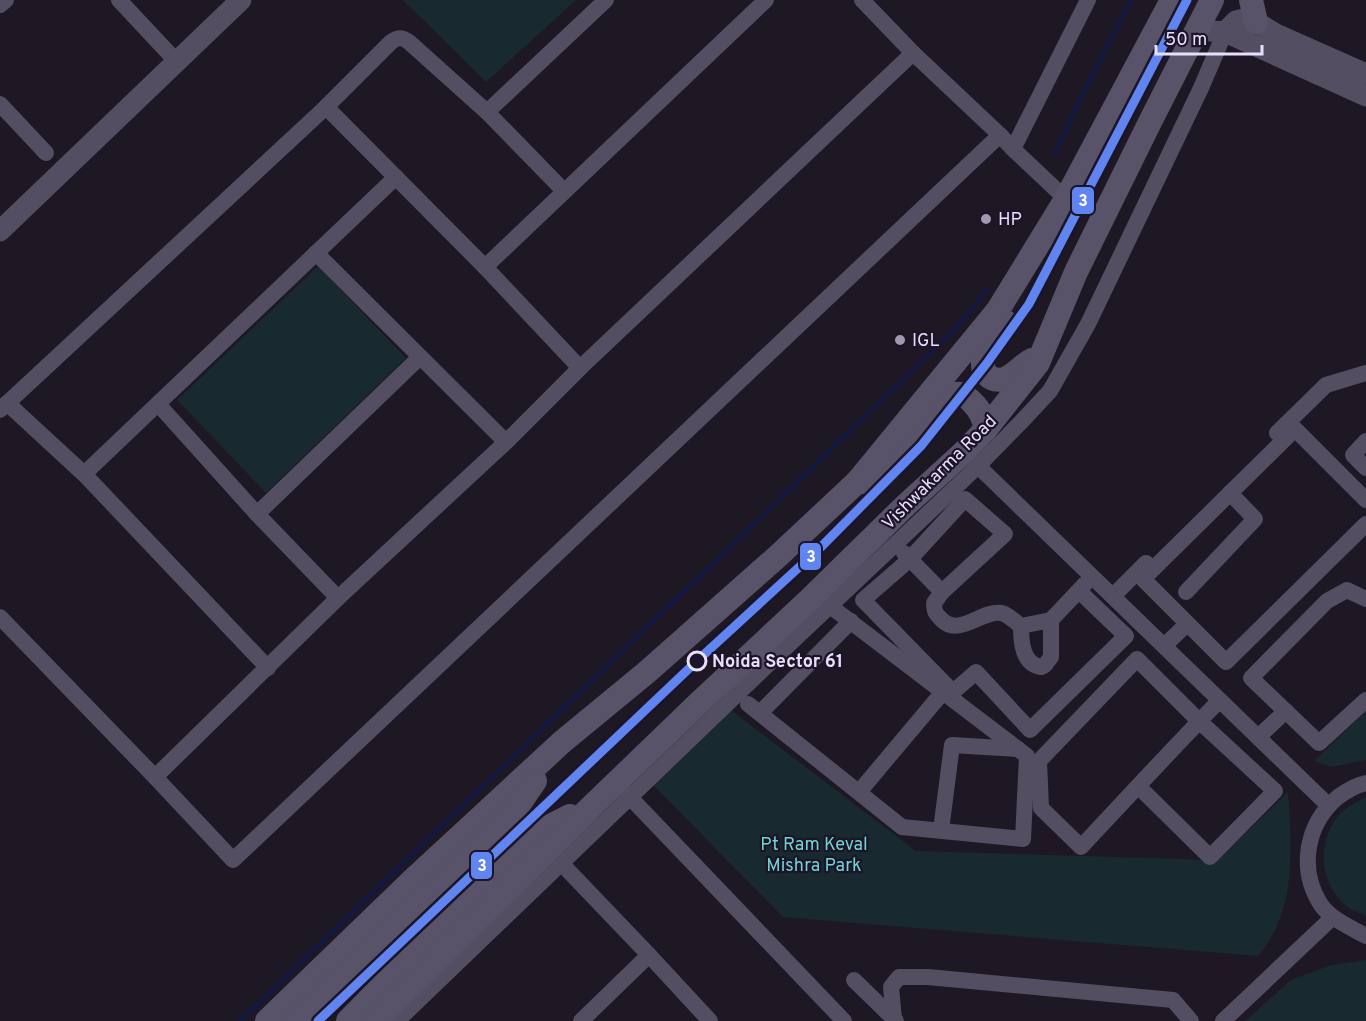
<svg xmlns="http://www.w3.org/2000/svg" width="1366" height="1021" font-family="Overpass,sans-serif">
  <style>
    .green { fill: #18292f }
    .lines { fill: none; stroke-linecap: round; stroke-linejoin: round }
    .stream { stroke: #131840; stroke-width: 4.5 }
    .minor { stroke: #544e62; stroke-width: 16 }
    .tertiary { stroke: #544e62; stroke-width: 21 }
    .secondary { stroke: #585368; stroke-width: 24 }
    .metro-1-casing { stroke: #1c1428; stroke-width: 14 }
    .metro-1 { stroke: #6084f0; stroke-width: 9 }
    .poi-dot { fill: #a299b0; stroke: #1c1428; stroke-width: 2 }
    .stop-dot { fill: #1c1428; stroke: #e9dffb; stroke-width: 3 }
    .labels { text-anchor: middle; stroke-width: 4.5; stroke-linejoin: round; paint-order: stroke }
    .poi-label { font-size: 18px; fill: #e9dffb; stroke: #1c1428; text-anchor: start }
    .street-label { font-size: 18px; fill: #e9dffb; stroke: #1c1428 }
    .stop-label { font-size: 18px; font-weight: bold; fill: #e9dffb; stroke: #1c1428; text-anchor: start }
    .park-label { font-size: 18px; fill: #72d4d2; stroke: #1c1428 }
    .line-badge { stroke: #1c1428; stroke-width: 2 }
    .badge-label { font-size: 16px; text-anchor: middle; font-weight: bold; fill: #fff }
  </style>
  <rect width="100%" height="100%" fill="#1d1824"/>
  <g class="green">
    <path d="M403 0H576L486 82Z"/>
    <path d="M318 266 406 358 266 493 177 400Z"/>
    <path d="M731 710 916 851 1218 860 1288 792C1292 847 1297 912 1258 956L783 917 653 785Z"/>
    <path d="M1366 711V760L1331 767 1314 761Z"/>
    <path d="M1366 797V916C1359 912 1350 910 1345 905 1322 884 1317 850 1333 823 1340 810 1354 803 1366 797Z"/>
    <path d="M1366 960V1021H1245L1291 980 1331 965Z"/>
  </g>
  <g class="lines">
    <g class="stream">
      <path d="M1055 153 1081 97 1131 0"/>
      <path d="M240 1021 947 337 969 313 986 290"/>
    </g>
    <g class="minor">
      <path d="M119 0 177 62"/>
      <path d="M862 0 913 53 1000 135 1013 149 1066 199"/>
      <path d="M0 5 6 0"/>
      <path d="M0 104 46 153"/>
      <path d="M326 107 485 267 580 368"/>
      <path d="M487 112 606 0"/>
      <path d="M1013 149 1088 0"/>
      <path d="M316 253 506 442"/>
      <path d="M485 267 766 0"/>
      <path d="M7 403 84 474 268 668"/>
      <path d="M158 404 257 514 338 598"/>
      <path d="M0 410 326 107 391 42C398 37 402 37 409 42L487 112 564 191"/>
      <path d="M1277 433 1326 385 1366 373"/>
      <path d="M1366 441 1353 455 1366 468"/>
      <path d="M978 466 1328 805"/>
      <path d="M84 474 396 177"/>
      <path d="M1366 500 1295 429 1143 579 1226 662 1366 524"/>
      <path d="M257 514 420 357"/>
      <path d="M904 553 942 592 934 603C934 612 936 614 942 620 959 637 982 610 1001 613 1008 614 1015 622 1021 626L1051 620"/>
      <path d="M942 592 1005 534 965 499 909 560 863 600 953 692 976 672 1030 730 1126 636 1079 591"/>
      <path d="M1186 592 1255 519 1230 493"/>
      <path d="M1113 596 1146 563"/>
      <path d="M1366 599 1347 590 1327 601 1251 678 1319 743 1366 700"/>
      <path d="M0 617 155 777 233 860 1000 135"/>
      <path d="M1021 626C1021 641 1022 664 1041 667L1045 665 1051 657V620L1085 584"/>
      <path d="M1164 646 1187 624"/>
      <path d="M748 704 902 827 1023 839 1027 756 830 606"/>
      <path d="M760 713 851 621"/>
      <path d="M1258 737 1286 711"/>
      <path d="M155 777 338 598 506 442 580 368 913 53"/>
      <path d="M1366 783C1355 785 1346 791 1338 797 1306 824 1298 869 1321 905 1332 920 1350 927 1366 936"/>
      <path d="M1138 786 1210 857 1275 791 1199 721 1137 659 1039 761 1041 808 1081 847C1127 798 1172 749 1219 701"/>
      <path d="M623 790 844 1021"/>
      <path d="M859 792 943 692"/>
      <path d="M941 830 952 745 1018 749"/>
      <path d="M561 863 649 955 710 1021"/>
      <path d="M854 980 894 1019"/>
      <path d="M397 1021 778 655 978 466 1022 421 1050 391 1088 324 1201 88 1225 32"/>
      <path d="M581 1021 649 955"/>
      <path d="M896 1021 894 1019 891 987 899 977H928L1173 1000 1191 1021"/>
      <path d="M1223 1021 1332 918"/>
    </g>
    <g class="tertiary">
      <path d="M1198 30 1225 32 1366 96"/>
      <path d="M1225 32 1236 21 1244 19 1256 22 1276 34 1366 74"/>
      <path d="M0 231 241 0"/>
    </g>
    <g class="secondary">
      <path d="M1251 0 1256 22"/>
      <path d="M1006 322C997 335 975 358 986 374 991 379 997 381 1004 379 1014 376 1022 365 1032 360"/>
      <path d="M857 482C866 482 875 484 883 477 902 462 936 396 956 394 963 393 967 397 972 402 980 410 985 419 985 430"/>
      <path d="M267 1021 417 876 562 742 647 672 778 556 857 482 998 310 1066 199 1172 0"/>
      <path d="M296 1021 511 816 535 781"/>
      <path d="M348 1021 529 837 570 816"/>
      <path d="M374 1021 594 804 700 702 808 601 907 504 965 451 985 430 1038 363 1076 272 1150 122 1212 0"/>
    </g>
    <defs>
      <path id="metro-1" d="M318 1021 698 660 821 547 921 446 987 363 1029 304 1187 0"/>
    </defs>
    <use href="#metro-1" class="metro-1-casing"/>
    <use href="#metro-1" class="metro-1"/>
  </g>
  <g class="poi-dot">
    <circle cx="986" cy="219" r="6"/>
    <circle cx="900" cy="340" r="6"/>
  </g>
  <circle class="stop-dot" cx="697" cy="661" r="9"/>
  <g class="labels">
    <g class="poi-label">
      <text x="998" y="225">HP</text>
      <text x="912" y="346">IGL</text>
    </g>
    <g class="street-label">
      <text transform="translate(939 472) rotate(-45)" y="6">Vishwakarma Road</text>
    </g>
    <g class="stop-label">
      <text x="712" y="667">Noida Sector 61</text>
    </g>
    <g class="park-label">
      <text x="814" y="850">Pt Ram Keval<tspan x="814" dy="21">Mishra Park</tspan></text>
    </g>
  </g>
  <g class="line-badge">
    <rect x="1071" y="186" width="24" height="29" rx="6" fill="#6084f0"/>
    <rect x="799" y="542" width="23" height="29" rx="6" fill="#6084f0"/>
    <rect x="470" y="851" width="23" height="29" rx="6" fill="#6084f0"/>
  </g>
  <g class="badge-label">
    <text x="1083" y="206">3</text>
    <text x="811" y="562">3</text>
    <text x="482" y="871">3</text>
  </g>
  <path d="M1156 45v9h106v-9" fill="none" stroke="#e9dffb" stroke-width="3"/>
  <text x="1165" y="45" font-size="18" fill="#e9dffb" stroke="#1c1428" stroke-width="4.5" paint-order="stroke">50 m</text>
</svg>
